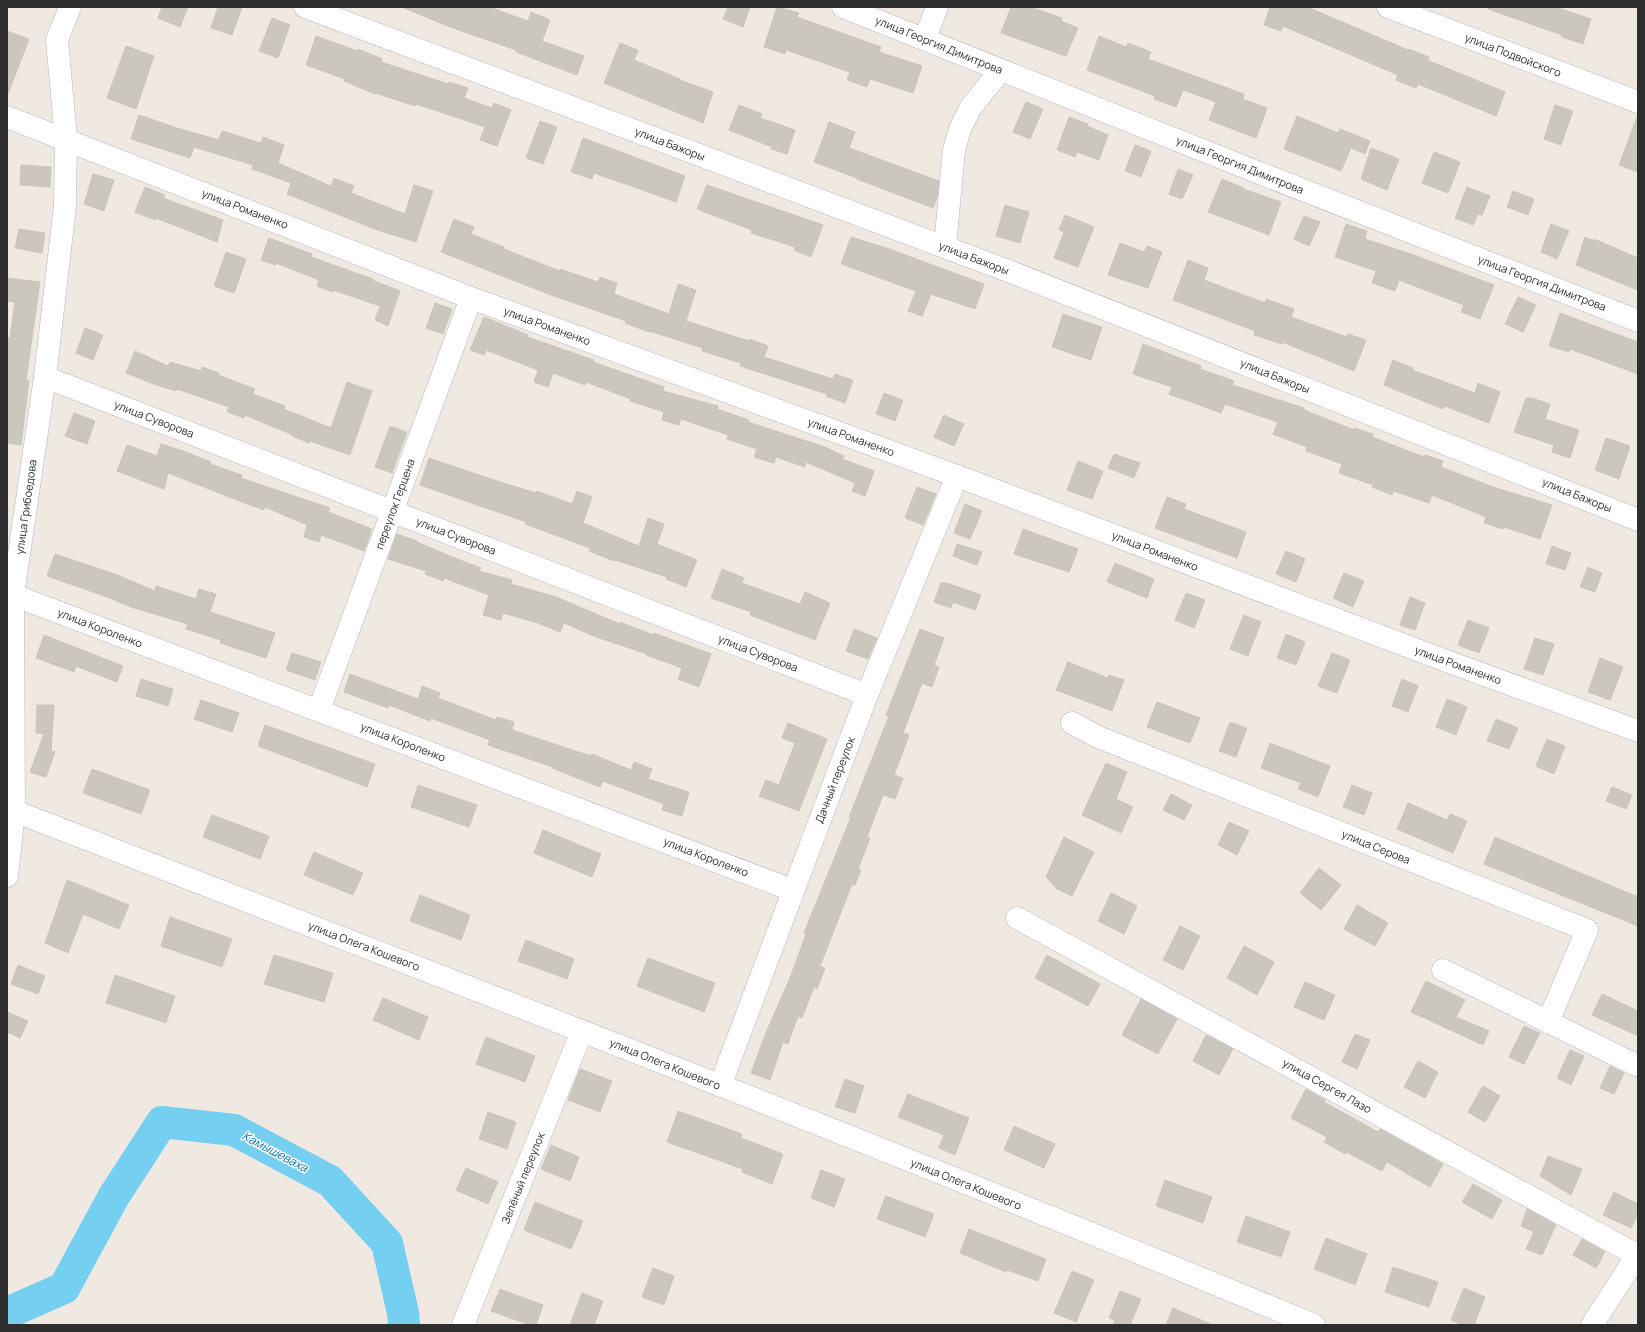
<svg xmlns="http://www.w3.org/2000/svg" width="1645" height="1332" font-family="Manrope,sans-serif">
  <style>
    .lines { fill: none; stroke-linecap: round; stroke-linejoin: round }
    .river { stroke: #75cff0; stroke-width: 32 }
    .building { fill: #cbc7bf; stroke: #cbc5ba }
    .minor-casing { stroke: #b4b7c1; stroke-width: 23 }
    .minor { stroke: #fff; stroke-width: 22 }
    .labels { text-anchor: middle; stroke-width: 3; stroke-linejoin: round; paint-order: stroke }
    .street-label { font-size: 11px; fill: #2e2e2e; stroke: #fff }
    .water-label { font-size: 12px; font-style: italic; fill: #0d6fa3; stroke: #fff }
  </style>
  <rect width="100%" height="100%" fill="#efe9e1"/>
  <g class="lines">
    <path class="river" d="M7 1313 64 1288 114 1196 162 1122 234 1130 330 1181 387 1243 403 1313 404 1325"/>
  </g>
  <g class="building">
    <path d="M162 7H188L180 27 158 18Z"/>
    <path d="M218 7H242L232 35 211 28Z"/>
    <path d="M402 7H489L528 21 531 12 550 20 542 41 584 56 577 75 516 52V50L450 27Z"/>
    <path d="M728 7H750L743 27 723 19Z"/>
    <path d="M777 7 799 13 797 17 881 47 879 52 922 66 913 93 870 79 867 87 847 80 850 72 786 50 785 54 764 47Z"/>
    <path d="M1011 7H1030L1062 18 1061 21 1078 28 1066 56 1001 33Z"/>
    <path d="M1270 7H1307L1408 50 1409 49 1429 57 1427 60 1505 92 1496 116 1418 84 1416 88 1396 80 1398 75 1283 26 1281 31 1264 25Z"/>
    <path d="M1489 7H1555L1591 19 1583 44 1562 37V35L1488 9Z"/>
    <path d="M272 18 290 25 278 58 259 51Z"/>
    <path d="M7 31 29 39 8 94H7Z"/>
    <path d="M316 36 357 51 358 49 382 59 381 62 448 84 449 82 468 88 464 98 492 108 494 103 511 110 497 146 480 140 485 127 416 104 415 106 375 93V94L344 81 345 79 306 65Z"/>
    <path d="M1099 36 1126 47 1128 43 1151 52 1148 59 1244 94 1243 99 1267 108 1256 138 1209 120 1216 102 1183 90 1176 107 1154 99 1155 96 1087 70Z"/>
    <path d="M620 43 638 50 634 60 680 79V80L713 92 703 123 604 83Z"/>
    <path d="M126 46 154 56 136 109 107 98Z"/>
    <path d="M1026 102 1043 109 1030 139 1013 132Z"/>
    <path d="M739 105 762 114 760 118 795 130 787 154 771 149 772 147 729 130Z"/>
    <path d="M1555 105 1573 111 1561 145 1544 139Z"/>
    <path d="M139 115 177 128 219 140 222 131 261 143 263 137 284 145 278 163 331 186 334 178 354 186 351 193 405 214 414 185 433 191 416 242 377 230 287 194 291 183 252 169 253 165 194 147 190 158 131 139Z"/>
    <path d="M1297 116 1338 133 1340 129 1370 141 1365 154 1351 148 1341 171 1284 149Z"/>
    <path d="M1069 117 1088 124 1087 126 1108 135 1099 160 1077 152 1075 157 1057 150Z"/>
    <path d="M1637 117 1638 118V172L1619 165Z"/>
    <path d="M540 121 557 127 543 164 526 158Z"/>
    <path d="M829 122 855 132 849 148 939 181 937 197 933 208 857 179V178L814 162Z"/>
    <path d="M583 138 685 176 676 202 594 173 592 179 571 172Z"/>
    <path d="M1135 145 1151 151 1141 177 1125 171Z"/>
    <path d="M1371 148 1399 159 1387 190 1361 179Z"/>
    <path d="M1434 152 1460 162 1448 193 1422 183Z"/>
    <path d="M21 165 51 167 50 187 20 185Z"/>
    <path d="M1178 169 1193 175 1182 199 1169 194Z"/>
    <path d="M93 174 114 180 104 211 84 204Z"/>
    <path d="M1222 179 1244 188 1243 189 1281 202 1269 235 1208 212Z"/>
    <path d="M707 185 823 225 811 257 794 250 795 247 751 233 752 230 697 209Z"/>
    <path d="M145 187 165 195 163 198 223 220 217 242 156 218 155 220 135 212Z"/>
    <path d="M1467 187 1490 196 1482 215 1478 214 1473 225 1455 218Z"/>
    <path d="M1513 191 1534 199 1528 215 1507 207Z"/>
    <path d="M1005 205 1029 212 1020 243 996 236Z"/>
    <path d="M1065 215 1094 227 1078 267 1054 258 1064 232 1059 230Z"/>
    <path d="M1304 216 1320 222 1309 246 1294 239Z"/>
    <path d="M454 219 474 227 471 234 504 247V249L560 271V269L598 282 600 277 617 283 614 294 669 314 678 284 696 290 686 321 749 341 750 339 768 346 764 357 833 379 835 374 853 380 845 403 826 396 827 394 740 366 741 363 702 351 703 348 649 331V332L625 323 626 321 551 295 441 252Z"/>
    <path d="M1346 224 1367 231 1365 239 1414 255 1494 285 1480 319 1461 312 1464 305 1399 280 1395 291 1372 283 1376 271 1335 257Z"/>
    <path d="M1551 224 1569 231 1557 259 1541 252Z"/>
    <path d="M19 229 45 233 42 253 15 248Z"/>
    <path d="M851 237 889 249 984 284 975 309 931 294 922 316 908 311 916 291 841 264Z"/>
    <path d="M1585 237 1594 241V239L1638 258V290L1576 265Z"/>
    <path d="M269 238 312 254 311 257 373 279 372 280 400 291 388 326 375 320 380 306 333 290 332 292 317 286 319 280 276 263 275 265 261 260Z"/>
    <path d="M1120 243 1144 252 1147 246 1162 252 1148 288 1108 275Z"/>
    <path d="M226 252 246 259 234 293 214 286Z"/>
    <path d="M1188 260 1208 268 1204 280 1265 303 1266 299 1294 309 1291 317 1347 337 1348 334 1366 340 1354 371 1282 342V344L1254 335 1255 331 1173 300Z"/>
    <path d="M7 278 40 282 26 380 29 381 21 445 7 443V338H10L15 302 7 301Z"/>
    <path d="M1518 297 1536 305 1523 332 1505 324Z"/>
    <path d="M435 303 452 309 443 334 426 328Z"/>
    <path d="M1560 313 1638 342V374L1570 349 1569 352 1549 346Z"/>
    <path d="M1063 314 1102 327 1091 360 1052 347Z"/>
    <path d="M484 317 528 335 527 337 594 360 593 362 664 387 663 391 718 406 717 409 749 420 748 422 825 447 844 456 842 459 874 471 865 496 852 491 855 483 806 462 805 467 776 457 774 463 754 457 757 449 727 439 728 435 681 419 679 425 662 420 664 412 630 401 631 399 586 382 585 385 553 373 548 387 534 382 538 370 486 350 484 355 470 350Z"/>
    <path d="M85 328 103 335 93 360 76 353Z"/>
    <path d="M1143 344 1201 366 1200 369 1234 381 1232 385 1304 408V410L1354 430V428L1373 434 1372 437 1424 457 1425 455 1443 461 1441 467 1496 488 1552 505 1540 539 1504 527 1503 529 1484 523 1486 517 1432 495 1429 503 1393 491 1392 495 1372 487 1373 485 1339 473 1342 464 1306 451 1307 447 1273 434 1278 422 1225 404 1221 413 1169 394 1172 387 1133 374Z"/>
    <path d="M135 351 168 366 170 362 201 371 202 367 219 373 218 375 255 389 253 394 285 406 284 409 331 428 347 382 372 391 350 455 310 441 309 443 292 436 293 435 245 415 244 418 227 412 229 407 177 389 176 391 151 383 126 373Z"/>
    <path d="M1393 360 1413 368 1412 370 1475 393 1478 383 1500 392 1489 423 1444 406 1443 409 1384 385Z"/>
    <path d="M884 393 903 400 895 421 876 414Z"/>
    <path d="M1526 398H1532L1550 404 1545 419 1579 430 1570 458 1552 452 1554 445 1514 432Z"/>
    <path d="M74 413 95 421 87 444 65 436Z"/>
    <path d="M944 415 964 424 954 446 934 437Z"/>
    <path d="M390 426 407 432 392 473 375 467Z"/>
    <path d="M1606 438 1630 446 1619 479 1595 470Z"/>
    <path d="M161 444 183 451 211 462 210 464 242 475 241 478 330 508 328 512 372 529 364 551 321 535 319 542 304 537 307 525 265 507 264 510 247 504 168 473 164 489 117 471 127 445 157 456Z"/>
    <path d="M1114 454 1140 463 1134 478 1108 468Z"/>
    <path d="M429 458 497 481 536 493 537 491 572 504 577 491 592 497 583 523 639 546 648 518 664 524 657 544 697 560 686 587 666 579 667 577 615 560 614 561 589 551 590 548 525 524 526 522 420 485Z"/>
    <path d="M1078 461 1103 471 1092 499 1067 490Z"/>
    <path d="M917 487 936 494 923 525 905 518Z"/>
    <path d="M1167 497 1186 504 1184 509 1246 532 1237 558 1155 528Z"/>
    <path d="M965 504 982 511 970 539 954 533Z"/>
    <path d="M1023 529 1078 549 1069 572 1014 554Z"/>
    <path d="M397 534 417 541V542L452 557 481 568 479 571 512 580 511 584 556 597 620 624V622L653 635 654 633 711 654 699 687 678 679 682 668 646 655 647 654 596 637 564 623 560 632 538 623 503 613 501 620 483 615 489 595 444 578 443 581 425 574 426 571 388 559Z"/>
    <path d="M957 544 982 552 977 565 953 556Z"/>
    <path d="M1552 546 1571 553 1565 570 1546 564Z"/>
    <path d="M1286 551 1305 559 1296 582 1276 574Z"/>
    <path d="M55 554 115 574 155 591 156 586 196 599 199 589 216 594 210 612 275 633 266 658 220 643 221 640 186 629 188 624 131 607 107 597 47 576Z"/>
    <path d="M1115 563 1154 579 1147 598 1107 582Z"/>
    <path d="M1588 567 1602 573 1595 592 1580 587Z"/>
    <path d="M722 569 744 578 742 583 800 604 805 592 830 603 815 640 750 615 751 612 711 598Z"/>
    <path d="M1344 573 1364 581 1353 607 1333 598Z"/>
    <path d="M941 583H947L981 595 975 610 953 602 951 608 934 602Z"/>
    <path d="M1186 593 1205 600 1194 628 1175 620Z"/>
    <path d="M1410 597 1425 603 1415 630 1400 625Z"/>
    <path d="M1244 615 1261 622 1248 656 1230 649Z"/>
    <path d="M1468 620 1489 628 1479 653 1458 645Z"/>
    <path d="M854 629 877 638 868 659 846 651Z"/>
    <path d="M920 629 944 638 934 665 939 667 932 687 922 683 903 733 909 735 894 775 903 778 895 799 883 795 867 837 870 838 858 869 861 870 855 885 852 884 820 966 825 968 817 989 814 987 802 1018 798 1016 788 1044 783 1042 770 1080 751 1073 767 1030 790 978 806 934 804 933 851 817H849L889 716 886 715Z"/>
    <path d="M1286 634 1305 642 1296 665 1277 658Z"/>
    <path d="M44 635 123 666 117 682 76 666 74 672 36 658Z"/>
    <path d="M1535 638 1554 644 1543 675 1524 669Z"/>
    <path d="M292 653 321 662 315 680 286 670Z"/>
    <path d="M1332 653 1350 660 1337 693 1318 686Z"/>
    <path d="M1600 658 1623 667 1610 700 1588 692Z"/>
    <path d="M1068 662 1108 678 1109 675 1124 680 1112 711 1056 690Z"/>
    <path d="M350 674 418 699 422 686 440 693 438 698 496 720 497 717 514 722 512 730 591 756 592 754 631 770 634 762 652 769 648 779 689 792 682 816 662 810 664 804 603 781 600 787 552 768 553 767 488 745 490 740 431 718 430 721 389 705 388 708 344 692Z"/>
    <path d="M141 679 173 689 168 706 136 696Z"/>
    <path d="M1402 679 1418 686 1408 712 1392 706Z"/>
    <path d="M1447 699 1467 707 1456 735 1436 727Z"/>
    <path d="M201 700 239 713 232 732 194 719Z"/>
    <path d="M1157 702 1200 718 1190 743 1147 727Z"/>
    <path d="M37 705H54L51 751 55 752 46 777 30 772 44 734 36 733Z"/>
    <path d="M1496 719 1518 728 1509 749 1487 741Z"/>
    <path d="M1230 722 1247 728 1236 757 1219 751Z"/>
    <path d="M788 723 827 739 799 811 759 796 766 780 779 785 795 743 782 738Z"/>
    <path d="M265 725 375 764 367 787 258 746Z"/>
    <path d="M1547 739 1565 746 1554 774 1536 766Z"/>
    <path d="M1270 743 1330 766 1318 797 1298 789 1301 783 1261 768Z"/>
    <path d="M1106 763 1127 772 1116 799 1133 807 1121 833 1082 815Z"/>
    <path d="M92 769 150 790 141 814 83 793Z"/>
    <path d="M418 785 477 805 469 827 411 807Z"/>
    <path d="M1352 785 1372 793 1364 815 1343 807Z"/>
    <path d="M1612 787 1632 795 1626 809 1606 801Z"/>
    <path d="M1171 794 1192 805 1184 820 1163 810Z"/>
    <path d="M1408 803 1447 820 1450 814 1467 821 1453 853 1397 829Z"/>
    <path d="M212 815 269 836 260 859 203 837Z"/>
    <path d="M1229 822 1249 831 1237 855 1218 845Z"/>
    <path d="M543 830 601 854 592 877 534 853Z"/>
    <path d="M1064 837 1094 852 1072 896 1057 889 1046 877Z"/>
    <path d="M1495 837 1638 897V926L1484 864Z"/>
    <path d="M314 852 363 873 353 895 304 875Z"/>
    <path d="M1319 868 1341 885 1321 910 1300 893Z"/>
    <path d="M67 880 129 905 119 929 83 914 68 953 45 943Z"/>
    <path d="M1111 893 1137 906 1124 934 1098 921Z"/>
    <path d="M420 895 470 915 461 940 410 921Z"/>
    <path d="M1357 905 1388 923 1375 946 1344 929Z"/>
    <path d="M170 917 232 939 222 967 161 946Z"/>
    <path d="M1180 926 1200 936 1183 970 1163 960Z"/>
    <path d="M526 940 574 959 567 979 518 961Z"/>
    <path d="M1244 946 1274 962 1257 995 1227 978Z"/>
    <path d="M274 955 333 973 324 1002 264 984Z"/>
    <path d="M1047 955 1100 984 1088 1006 1035 978Z"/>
    <path d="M648 958 715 983 704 1012 637 986Z"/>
    <path d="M18 965 45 976 38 994 11 984Z"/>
    <path d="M115 975 175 996 166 1023 106 1003Z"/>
    <path d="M1426 981 1465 1000 1456 1017 1489 1031 1483 1045 1411 1012Z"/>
    <path d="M1305 982 1335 995 1324 1020 1294 1007Z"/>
    <path d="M1602 994 1638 1011V1036L1592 1015Z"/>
    <path d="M383 998 428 1017 419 1040 373 1020Z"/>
    <path d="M1141 999 1177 1019 1158 1054 1122 1035Z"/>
    <path d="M7 1012 28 1021 20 1038 7 1032Z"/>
    <path d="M1524 1026 1540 1033 1524 1064 1509 1057Z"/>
    <path d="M1355 1034 1370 1040 1357 1069 1342 1062Z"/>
    <path d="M1206 1035 1233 1049 1219 1075 1193 1061Z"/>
    <path d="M486 1037 535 1056 525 1082 476 1064Z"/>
    <path d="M1570 1050 1584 1056 1571 1085 1557 1078Z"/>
    <path d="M1418 1061 1438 1072 1425 1098 1404 1087Z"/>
    <path d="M1610 1066 1624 1073 1614 1094 1600 1088Z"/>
    <path d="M580 1069 612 1081 600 1112 568 1100Z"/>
    <path d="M845 1079 864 1086 855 1113 835 1107Z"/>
    <path d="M1483 1086 1500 1096 1485 1122 1468 1112Z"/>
    <path d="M1306 1089 1325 1100 1324 1102 1378 1132 1380 1129 1443 1164 1430 1187 1387 1162 1382 1171 1346 1152 1345 1154 1324 1142 1327 1137 1291 1118Z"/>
    <path d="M908 1094 969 1118 955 1155 939 1148 944 1135 898 1117Z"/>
    <path d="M678 1111 742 1134 741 1138 783 1154 772 1184 742 1172 743 1169 667 1142Z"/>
    <path d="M488 1112 516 1122 507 1149 479 1139Z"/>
    <path d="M1014 1126 1055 1144 1044 1168 1004 1150Z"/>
    <path d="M551 1145 579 1157 570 1181 541 1169Z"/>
    <path d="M1548 1156 1582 1169 1571 1195 1540 1176Z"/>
    <path d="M466 1168 498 1182 488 1204 456 1190Z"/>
    <path d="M821 1170 845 1179 834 1207 811 1198Z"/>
    <path d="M1165 1180 1212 1197 1203 1223 1156 1206Z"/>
    <path d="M1473 1184 1502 1200 1492 1219 1462 1202Z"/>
    <path d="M1614 1192 1638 1204V1214L1631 1228 1603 1215Z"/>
    <path d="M886 1196 934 1214 925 1237 877 1219Z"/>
    <path d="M535 1202 583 1221 571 1249 524 1230Z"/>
    <path d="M1527 1209 1556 1225 1542 1255 1526 1249 1534 1232 1521 1226Z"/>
    <path d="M1246 1216 1290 1232 1281 1257 1237 1242Z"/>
    <path d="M969 1229 1046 1259 1038 1281 1007 1270 1006 1272 960 1253Z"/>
    <path d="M1326 1238 1367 1254 1355 1285 1314 1269Z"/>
    <path d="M1582 1239 1605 1252 1596 1268 1573 1255Z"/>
    <path d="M1393 1267 1438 1282 1429 1307 1385 1292Z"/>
    <path d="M653 1268 674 1276 664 1305 642 1297Z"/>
    <path d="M1072 1271 1094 1280 1076 1322 1054 1313Z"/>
    <path d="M1464 1288 1485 1297 1474 1325H1463L1451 1320Z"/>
    <path d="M500 1289 543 1305 536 1325H530L491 1311Z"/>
    <path d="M1120 1291 1141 1299 1130 1325H1113L1115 1320 1109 1318Z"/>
    <path d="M582 1293 603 1301 594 1325H570Z"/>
    <path d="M1173 1308 1213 1325H1166Z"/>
  </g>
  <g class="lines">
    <defs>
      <g id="minor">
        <path d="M305 7 1011 272 1638 520"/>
        <path d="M843 7 1252 170 1638 321"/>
        <path d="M1388 7 1638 102"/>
        <path d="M925 39 937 7"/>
        <path d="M7 117 471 298 957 476 1449 662 1638 731"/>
        <path d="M945 246 954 150 960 129 971 107 1001 70"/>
        <path d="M45 377 867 695"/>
        <path d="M13 595 792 890"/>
        <path d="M319 710 471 298"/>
        <path d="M1072 723 1098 737 1587 930 1548 1022"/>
        <path d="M14 811C448 979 884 1146 1314 1325"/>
        <path d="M7 876 14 811 13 595 45 377 65 206 66 139 57 40 70 7"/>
        <path d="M1017 918 1637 1255"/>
        <path d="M1443 970 1638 1066"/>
        <path d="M720 1086 867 695 957 476"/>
        <path d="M463 1325 582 1031"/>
        <path d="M1592 1325 1638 1254"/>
      </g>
    </defs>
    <use href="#minor" class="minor-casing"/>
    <use href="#minor" class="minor"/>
  </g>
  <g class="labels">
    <g class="street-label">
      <text transform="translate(939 45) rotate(22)" y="4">улица Георгия Димитрова</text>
      <text transform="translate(1513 55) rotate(21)" y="4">улица Подвойского</text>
      <text transform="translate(670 144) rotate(21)" y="4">улица Бажоры</text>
      <text transform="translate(1240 165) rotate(22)" y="4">улица Георгия Димитрова</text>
      <text transform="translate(245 209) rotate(21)" y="4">улица Романенко</text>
      <text transform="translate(974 258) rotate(21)" y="4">улица Бажоры</text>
      <text transform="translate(1542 283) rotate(21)" y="4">улица Георгия Димитрова</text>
      <text transform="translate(547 326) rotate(20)" y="4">улица Романенко</text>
      <text transform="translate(1275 376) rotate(22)" y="4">улица Бажоры</text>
      <text transform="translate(154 419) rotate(21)" y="4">улица Суворова</text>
      <text transform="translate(851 437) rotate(20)" y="4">улица Романенко</text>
      <text transform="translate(1577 495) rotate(22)" y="4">улица Бажоры</text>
      <text transform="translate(395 504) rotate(-70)" y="4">переулок Герцена</text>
      <text transform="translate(26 507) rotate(-82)" y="4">улица Грибоедова</text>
      <text transform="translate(456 536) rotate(21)" y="4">улица Суворова</text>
      <text transform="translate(1155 551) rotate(21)" y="4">улица Романенко</text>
      <text transform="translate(100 628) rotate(21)" y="4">улица Короленко</text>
      <text transform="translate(758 653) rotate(21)" y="4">улица Суворова</text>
      <text transform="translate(1458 665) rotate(20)" y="4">улица Романенко</text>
      <text transform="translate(403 742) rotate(21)" y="4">улица Короленко</text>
      <text transform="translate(835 780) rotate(-69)" y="4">Дачный переулок</text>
      <text transform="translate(1376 847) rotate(22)" y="4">улица Серова</text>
      <text transform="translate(706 857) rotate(21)" y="4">улица Короленко</text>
      <text transform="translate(364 946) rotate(21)" y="4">улица Олега Кошевого</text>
      <text transform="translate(665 1064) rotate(22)" y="4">улица Олега Кошевого</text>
      <text transform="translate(1327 1086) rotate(29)" y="4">улица Сергея Лазо</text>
      <text transform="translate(523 1178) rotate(-68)" y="4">Зелёный переулок</text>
      <text transform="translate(966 1184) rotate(22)" y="4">улица Олега Кошевого</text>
    </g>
    <g class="water-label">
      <text transform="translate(275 1152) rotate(28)" y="4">Камышеваха</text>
    </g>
  </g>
  <rect width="1645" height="1332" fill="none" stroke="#2e2e2e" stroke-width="16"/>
</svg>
